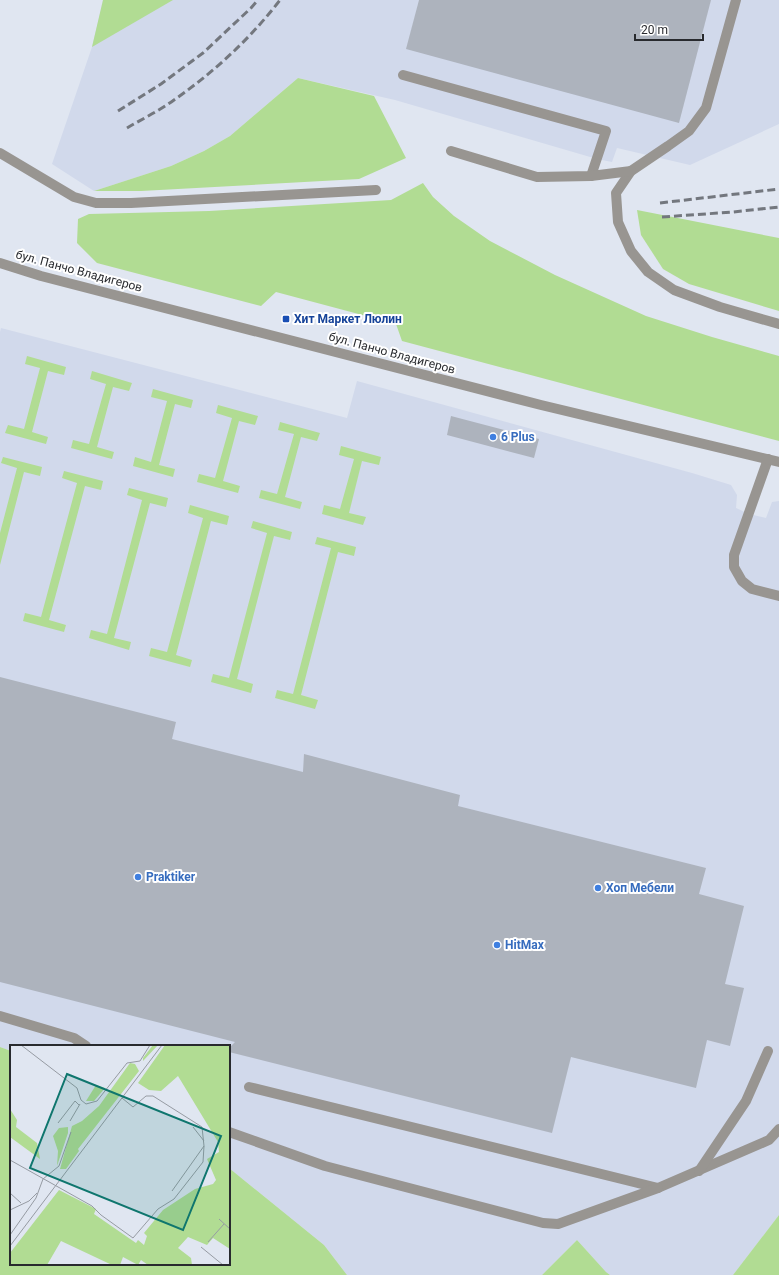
<svg xmlns="http://www.w3.org/2000/svg" width="779" height="1275" font-family="Roboto,sans-serif">
  <style>
    .built { fill: #d1d9eb }
    .green { fill: #b1dc93 }
    .building { fill: #adb3bd }
    .lines { fill: none; stroke-linecap: round; stroke-linejoin: round }
    .service { stroke: #989591; stroke-width: 10 }
    .tertiary { stroke: #989591; stroke-width: 10 }
    .rail { stroke: #73777e; stroke-width: 3; stroke-dasharray: 8 4; stroke-linecap: butt }
    .transit-dot { fill: #1a4fb4; stroke: #fff; stroke-width: 1.5 }
    .shop-dot { fill: #3f7fe0; stroke: #fff; stroke-width: 1.5 }
    .labels { text-anchor: middle; stroke-width: 4; stroke-linejoin: round; paint-order: stroke }
    .street-label { font-size: 12px; fill: #282a2e; stroke: #fff }
    .transit-label { font-size: 12px; font-weight: bold; fill: #164399; stroke: #fff; text-anchor: start }
    .shop-label { font-size: 12px; font-weight: bold; fill: #366cbe; stroke: #fff; text-anchor: start }
    .inset-road { fill: none; stroke: #969ba3; stroke-width: 1 }
    .view { fill: #0f766e; fill-opacity: 0.15; stroke: #0f766e; stroke-width: 2 }
    .inset-edge { fill: none; stroke: #282a2e; stroke-width: 2 }
  </style>
  <rect width="100%" height="100%" fill="#e0e6f1"/>
  <g class="built">
    <path d="M103 0H779V124L690 165 617 148 612 162 597 159 395 100 298 78 230 136 204 151 171 166 94 191 52 164 92 47Z"/>
    <path d="M1 328 347 418 357 381 692 473 731 485 737 495 736 508 749 514 766 518 772 502 779 501V1215L733 1275H610L606 1272 577 1240 542 1275H347L324 1245 229 1168V1046H11V1051L0 1047V332Z"/>
  </g>
  <g class="green">
    <path d="M103 0H173L92 47Z"/>
    <path d="M298 78 374 96 406 158 359 179 141 191H94L171 166 204 151 230 136Z"/>
    <path d="M423 183 433 197 454 216 490 241 555 275 646 316 712 337 779 356V441L402 341 396 324 276 292 261 306 97 263 77 243 78 219 89 214 209 211 391 200Z"/>
    <path d="M637 210 779 238V311L689 284 663 269 641 235Z"/>
    <path d="M27 356 66 367 64 375 48 371 32 432 48 437 46 444 5 433 8 425 24 429 40 368 25 364Z"/>
    <path d="M92 371 132 383 129 391 113 387 97 447 114 452 112 459 71 448 73 440 89 444 106 384 90 379Z"/>
    <path d="M153 389 193 400 191 408 175 404 159 465 175 469 173 477 133 466 135 457 151 462 167 401 151 397Z"/>
    <path d="M218 405 258 416 255 425 239 421 223 481 240 486 238 493 197 482 199 474 215 478 232 418 216 413Z"/>
    <path d="M280 422 320 433 317 441 301 437 285 497 302 502 300 509 259 498 261 490 277 494 294 434 278 430Z"/>
    <path d="M341 446 381 457 379 465 362 461 349 513 366 517 363 525 322 514 324 505 340 509 354 459 339 455Z"/>
    <path d="M3 457 42 467 40 476 24 472 0 565V533L17 468 1 463Z"/>
    <path d="M64 471 103 481 101 490 85 486 49 620 66 625 64 632 23 621 25 613 41 617 77 483 62 478Z"/>
    <path d="M129 488 168 498 166 507 150 503 114 638 131 642 129 650 89 638 91 630 107 634 142 500 127 495Z"/>
    <path d="M190 505 229 516 227 525 211 521 176 655 192 660 190 667 149 656 151 648 167 652 203 518 188 513Z"/>
    <path d="M253 521 292 532 290 540 274 536 237 679 253 684 251 693 211 682 213 674 229 678 267 533 251 528Z"/>
    <path d="M317 537 356 547 354 556 338 552 301 695 318 700 315 709 275 698 277 690 293 694 331 548 315 544Z"/>
    <path d="M0 1047 11 1051V1264H229V1168L324 1245 347 1275H0Z"/>
    <path d="M779 1215V1275H733Z"/>
    <path d="M577 1240 606 1272 610 1275H542Z"/>
  </g>
  <g class="building">
    <path d="M419 0H711L679 123 406 49Z"/>
    <path d="M451 416 539 439 534 458 447 435Z"/>
    <path d="M0 677 176 722 172 739 303 772 304 754 460 795 458 806 706 868 699 894 744 906 725 984 744 988 730 1046 707 1040 696 1088 571 1057 552 1133 229 1052V1048L235 1042 0 982Z"/>
  </g>
  <g class="lines">
    <g class="service">
      <path d="M736 0 706 108 689 131 668 146 631 171 616 193 618 222 631 251 648 272 674 290 720 307 779 324"/>
      <path d="M403 75 606 131 591 176"/>
      <path d="M451 151 537 177 591 176 631 171"/>
      <path d="M0 153 74 197 96 203H131L376 190"/>
      <path d="M768 459 734 555V567L742 581 752 589 779 596"/>
      <path d="M0 1016 74 1038 86 1046"/>
      <path d="M249 1087 658 1188 769 1140 779 1129"/>
      <path d="M229 1132 325 1166 543 1223 558 1224 658 1188"/>
      <path d="M699 1171 746 1101 768 1051"/>
    </g>
    <path class="tertiary" d="M0 263 41 276 541 405 779 462"/>
    <g class="rail">
      <path d="M118 111 161 84 203 53 251 8 258 0"/>
      <path d="M127 128C142 119 159 111 174 100 214 72 250 39 280 0"/>
      <path d="M660 203 779 189"/>
      <path d="M662 217 733 212 779 207"/>
    </g>
  </g>
  <rect class="transit-dot" x="282" y="315" width="8" height="8" rx="2"/>
  <g class="shop-dot">
    <circle cx="493" cy="437" r="4"/>
    <circle cx="138" cy="877" r="4"/>
    <circle cx="598" cy="888" r="4"/>
    <circle cx="497" cy="945" r="4"/>
  </g>
  <g class="labels">
    <g class="street-label">
      <text transform="translate(79 271) rotate(15)" y="4">бул. Панчо Владигеров</text>
      <text transform="translate(392 353) rotate(15)" y="4">бул. Панчо Владигеров</text>
    </g>
    <g class="transit-label">
      <text x="294" y="323">Хит Маркет Люлин</text>
    </g>
    <g class="shop-label">
      <text x="501" y="441">6 Plus</text>
      <text x="146" y="881">Praktiker</text>
      <text x="606" y="892">Хоп Мебели</text>
      <text x="505" y="949">HitMax</text>
    </g>
  </g>
  <g transform="translate(10 1045)">
    <rect width="220" height="220" fill="#e0e6f1"/>
    <path d="M143 0H148L133 16V13ZM155 0H220V204L203 193 197 200 178 192 168 203 181 213 182 220H138L131 215 128 220 113 212 110 220H102L51 196 37 220H0V208L49 145 86 164 84 169 126 198 128 195 134 200 137 191 134 188 153 165 185 144 203 139 206 135 197 114 209 107 208 97 168 31 151 46 139 45 128 38ZM120 18 125 19 129 26 68 104 69 106 56 124H50L62 81 72 76 89 61ZM86 40 95 43 84 56H76ZM0 64 7 75 6 82 27 98 30 114 0 92ZM58 82V88L47 121 48 106 43 91 49 83Z" fill="#b1dc93"/>
    <path class="inset-road" d="M11 0 67 43 71 55 76 59 87 56 117 18 130 16M130 16 140 0M112 53 123 62 136 51H143L192 82 194 101 162 146M60 76 70 59M48 78 65 56 69 60M183 82 194 96M0 115 82 161 91 170 123 193 148 164 164 154 175 140 193 117 194 101M0 148 11 158M0 165 19 156 27 148M209 174 220 184M0 190 26 153 33 134 49 121 61 87M198 197 214 179M0 201 152 0M191 202 213 220M12 220H61"/>
    <path class="view" d="M57 29 211 91 173 185 20 123Z"/>
    <rect width="220" height="220" class="inset-edge"/>
  </g>
  <path d="M635 34v6h68v-6" fill="none" stroke="#282a2e" stroke-width="2"/>
  <text x="641" y="34" font-size="12" fill="#282a2e" stroke="#ffffff" stroke-width="3" paint-order="stroke">20 m</text>
</svg>
